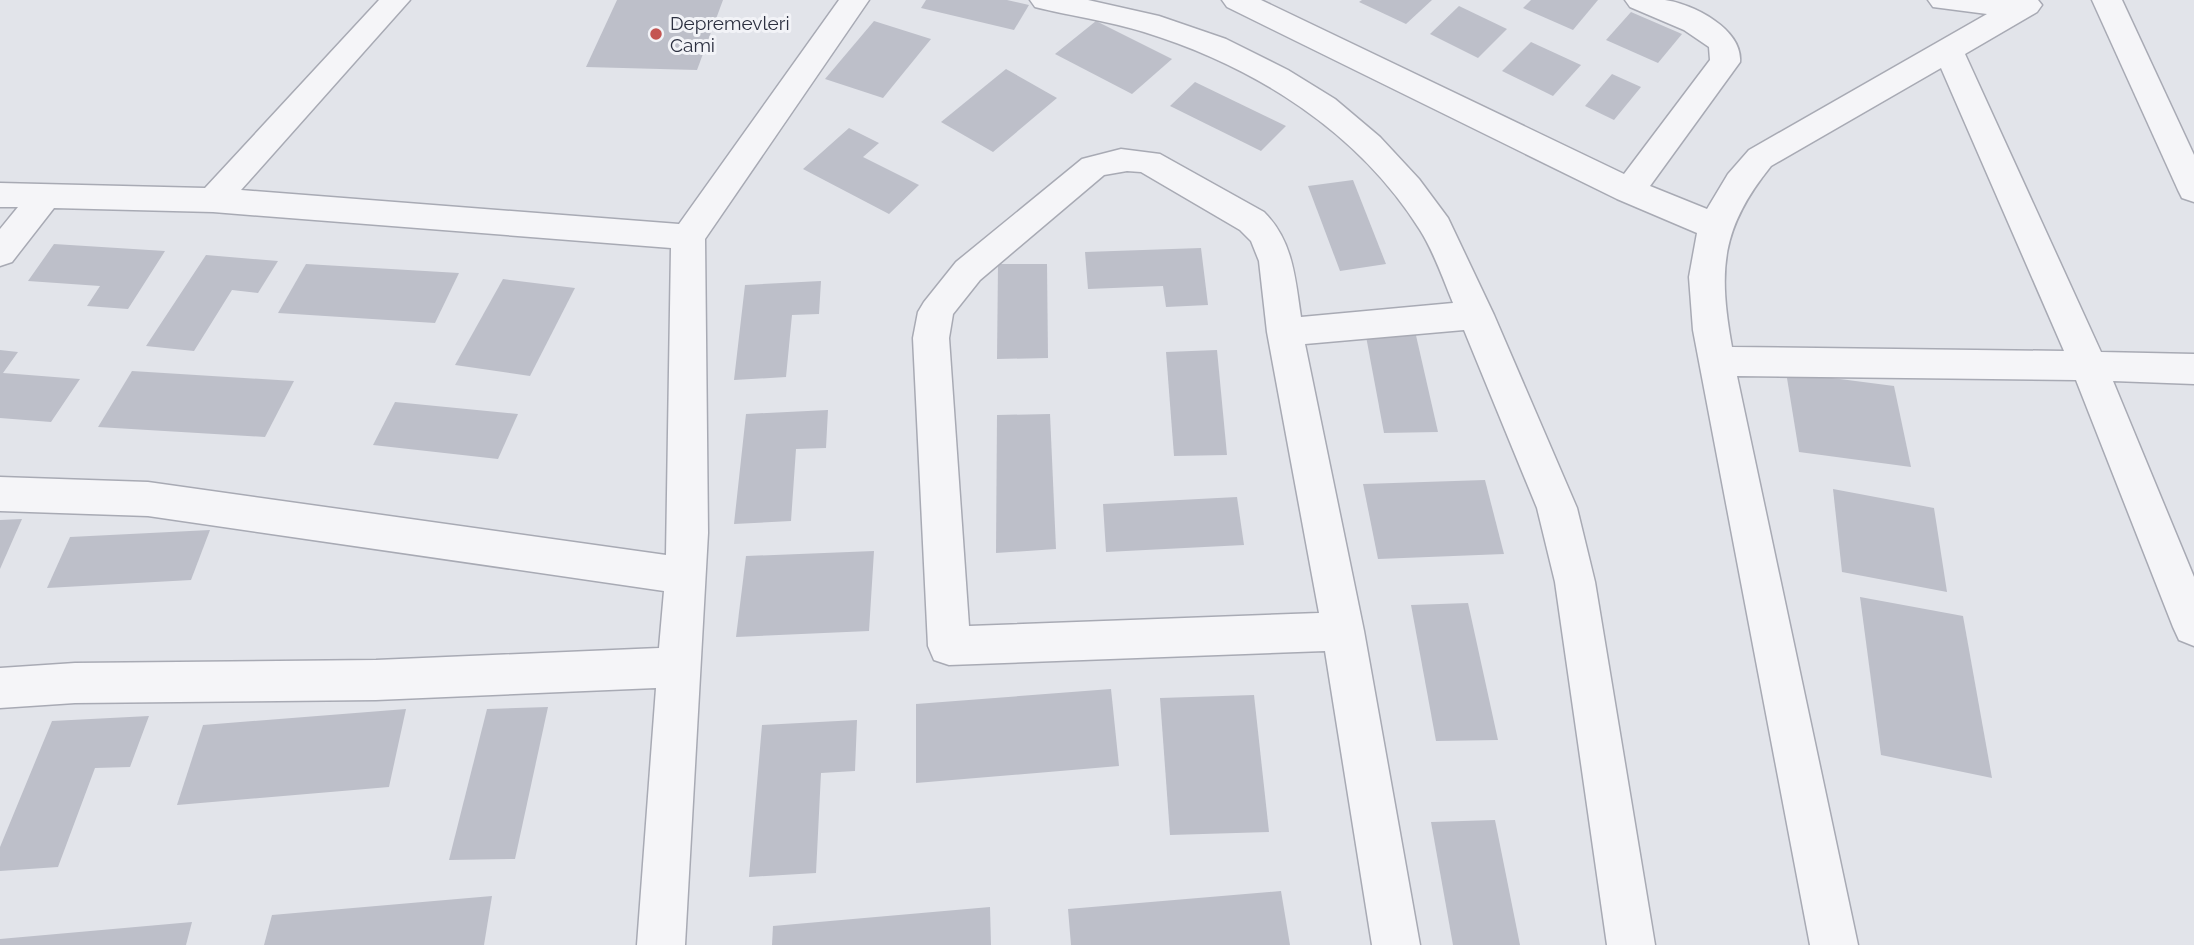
<svg xmlns="http://www.w3.org/2000/svg" width="2194" height="945" font-family="Raleway,sans-serif">
  <style>
    .building { fill: #bdbfc9 }
    .lines { fill: none; stroke-linecap: round; stroke-linejoin: round }
    .street-casing { stroke: #a8aab4; stroke-width: 3 }
    .street { fill: #f5f5f8; fill-rule: evenodd }
    .poi-dot { fill: #c45552; stroke: #f2f3f7; stroke-width: 2.5 }
    .labels { text-anchor: middle; stroke-width: 6; stroke-linejoin: round; paint-order: stroke }
    .far-poi-label { font-size: 19px; fill: #2c3040; stroke: #f2f3f7; text-anchor: start }
  </style>
  <rect width="100%" height="100%" fill="#e2e4ea"/>
  <g class="building">
    <path d="M617 0H723L697 70 586 67Z"/>
    <path d="M926 0H1007L1029 5 1014 30 921 8Z"/>
    <path d="M1362 0H1432L1406 24 1359 2Z"/>
    <path d="M1531 0H1598L1573 30 1523 8Z"/>
    <path d="M1459 6 1507 29 1478 58 1430 34Z"/>
    <path d="M1631 12 1682 34 1658 63 1606 40Z"/>
    <path d="M874 21 931 39 883 98 825 79Z"/>
    <path d="M1096 21 1172 59 1132 94 1055 54Z"/>
    <path d="M1531 42 1581 65 1553 96 1502 71Z"/>
    <path d="M1006 69 1057 98 993 152 941 122Z"/>
    <path d="M1612 74 1641 87 1614 120 1585 106Z"/>
    <path d="M1195 82 1286 126 1261 151 1170 106Z"/>
    <path d="M849 128 879 143 863 157 919 185 889 214 803 169Z"/>
    <path d="M1353 180 1386 264 1340 271 1308 186Z"/>
    <path d="M54 244 165 251 128 309 87 306 100 286 28 281Z"/>
    <path d="M1201 248 1208 305 1166 307 1163 286 1088 289 1085 252Z"/>
    <path d="M206 255 278 261 258 293 232 290 194 351 146 346Z"/>
    <path d="M306 264 459 273 435 323 278 313Z"/>
    <path d="M998 264H1047L1048 358 997 359Z"/>
    <path d="M503 279 575 288 530 376 455 365Z"/>
    <path d="M821 281 819 314 792 315 786 377 734 380 745 285Z"/>
    <path d="M1365 331H1415L1438 432 1384 433Z"/>
    <path d="M0 350 18 352 3 373 80 379 51 422 0 418Z"/>
    <path d="M1217 350 1227 455 1174 456 1166 352Z"/>
    <path d="M132 371 294 381 265 437 98 427Z"/>
    <path d="M1786 372 1894 386 1911 467 1799 452Z"/>
    <path d="M395 402 518 414 498 459 373 445Z"/>
    <path d="M828 410 826 448 796 449 791 521 734 524 746 414Z"/>
    <path d="M1050 414 1056 549 996 553 997 415Z"/>
    <path d="M1485 480 1504 554 1378 559 1363 484Z"/>
    <path d="M1833 489 1934 508 1947 592 1842 572Z"/>
    <path d="M1237 497 1244 545 1106 552 1103 504Z"/>
    <path d="M22 519 0 569V520Z"/>
    <path d="M210 530 191 580 47 588 70 537Z"/>
    <path d="M874 551 869 631 736 637 746 556Z"/>
    <path d="M1860 597 1963 616 1992 778 1881 755Z"/>
    <path d="M1468 603 1498 740 1436 741 1411 605Z"/>
    <path d="M1111 689 1119 766 916 783V704Z"/>
    <path d="M1254 695 1269 832 1170 835 1160 698Z"/>
    <path d="M548 707 515 859 449 860 487 709Z"/>
    <path d="M406 709 389 787 177 805 203 725Z"/>
    <path d="M149 716 130 767 95 768 58 867 0 871V847L52 721Z"/>
    <path d="M857 720 855 771 821 773 816 873 749 877 762 725Z"/>
    <path d="M1495 820 1520 945H1453L1431 822Z"/>
    <path d="M1281 891 1290 945H1071L1068 909Z"/>
    <path d="M492 896 484 945H264L272 915Z"/>
    <path d="M990 907 991 945H772L773 926Z"/>
    <path d="M192 922 186 945H0V939Z"/>
  </g>
  <g class="lines">
    <defs>
      <g id="street">
        <path d="M379 0H410L241 190 679 224 839 0H869L705 239 708 533 685 945H637L656 688 376 700 75 703 0 708V668L75 663 376 660 659 648 664 591 148 516 0 511V477L148 482 666 555 671 248 213 212 54 208 12 262 0 266V229L18 207H0V183L205 188Z"/>
        <path d="M1030 0H1088L1159 16 1226 39 1288 70 1335 99 1380 137 1419 179 1448 218 1494 315 1577 508 1595 582 1655 945H1607L1555 582 1537 508 1464 330 1305 344 1364 631 1420 945H1372L1325 651 949 665 934 660 928 646 913 338 918 312 924 302 956 262 1082 159 1121 149 1160 154 1264 212C1293 241 1295 277 1301 317L1453 303C1443 279 1434 252 1420 230 1358 131 1254 66 1144 32 1109 21 1071 16 1035 7ZM1127 171 1141 172 1240 230 1251 241 1259 261 1267 332 1319 613 969 626 949 338 953 314 980 280 1104 175Z"/>
        <path d="M1222 0H1261L1624 174 1710 60 1709 47 1684 30 1630 7 1625 0C1638 0 1652 0 1665 0 1693 4 1743 29 1740 62L1650 186 1707 209 1728 174 1749 150 1987 14 1933 7 1928 0H2038L2042 5 2037 12 1965 54 2101 352 2194 354V384L2113 381 2194 577V646L2179 640 2173 627 2076 380 1737 376 1858 945H1810L1693 330 1689 277 1697 233 1617 199 1227 7ZM1941 68 2064 351 1732 347C1718 269 1721 228 1771 166Z"/>
        <path d="M2092 0H2122L2194 155V202L2182 198 2178 190Z"/>
      </g>
    </defs>
    <use href="#street" class="street-casing"/>
    <use href="#street" class="street"/>
  </g>
  <circle class="poi-dot" cx="656" cy="34" r="7"/>
  <g class="labels">
    <g class="far-poi-label">
      <text x="670" y="30">Depremevleri<tspan x="670" dy="22">Cami</tspan></text>
    </g>
  </g>
</svg>
